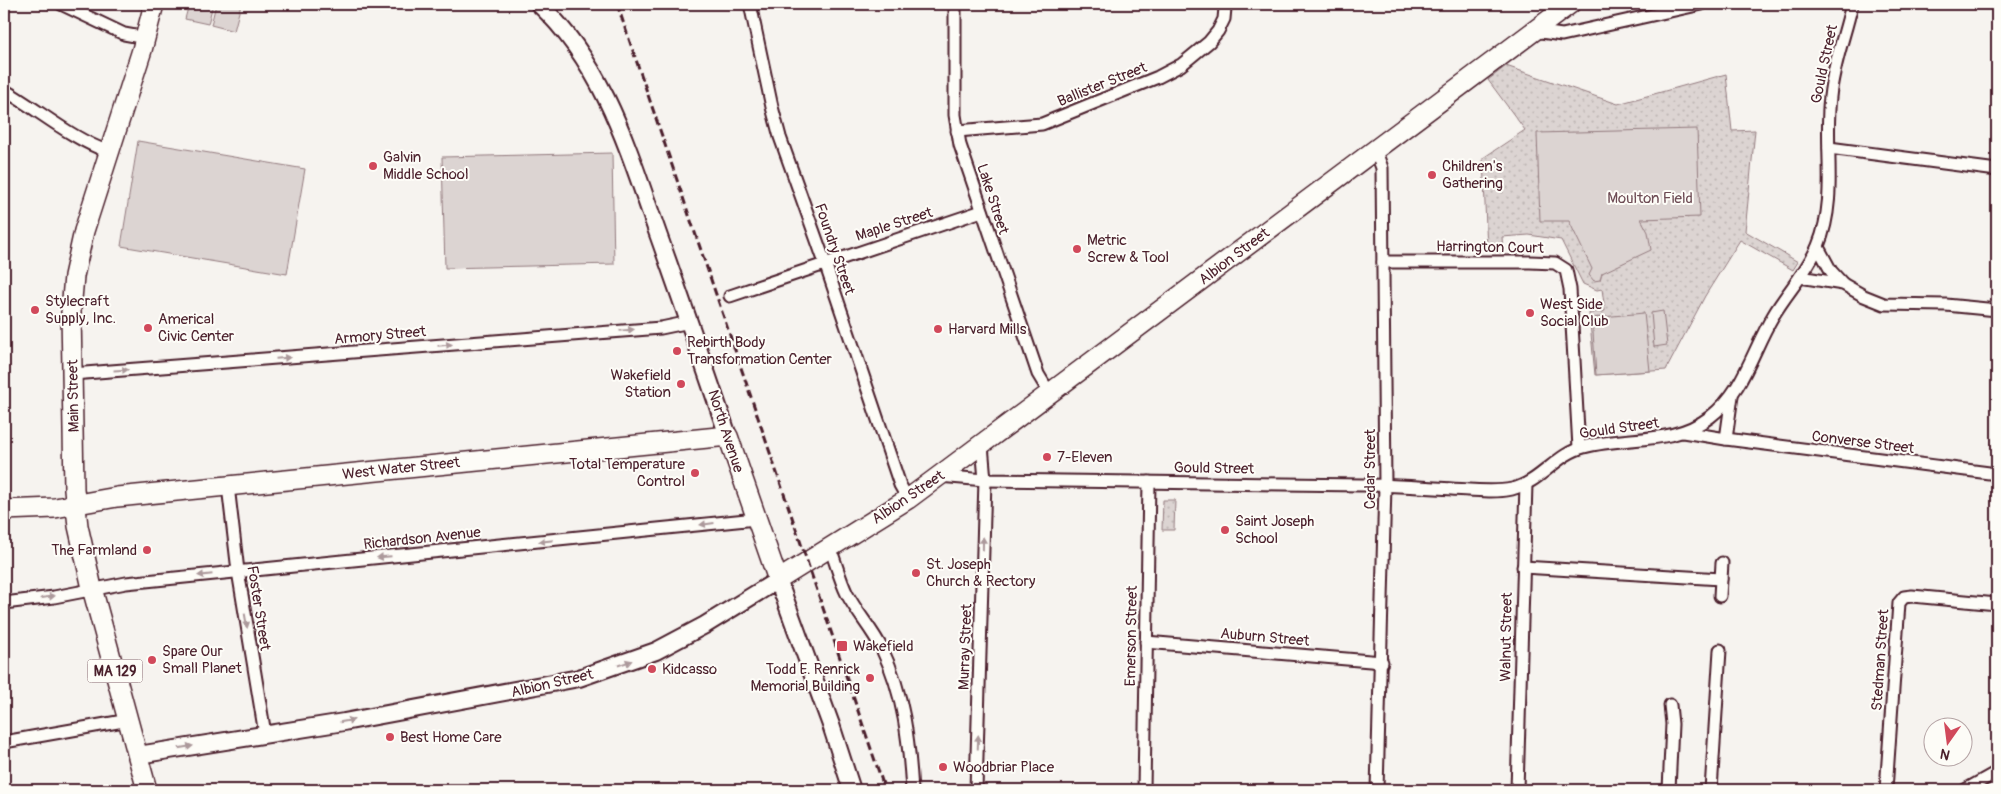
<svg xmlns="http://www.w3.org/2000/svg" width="2001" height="794" font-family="Pangolin,sans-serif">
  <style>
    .grass { fill: url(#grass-dots); stroke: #937a7e }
    .pitch { fill: #dcd4d2; stroke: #937a7e }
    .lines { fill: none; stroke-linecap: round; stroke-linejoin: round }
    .street-casing { stroke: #4a1f2b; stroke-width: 15 }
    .secondary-casing { stroke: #4a1f2b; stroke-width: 20 }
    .primary-casing { stroke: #4a1f2b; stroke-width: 22 }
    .street { stroke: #fdfcf7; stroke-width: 11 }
    .secondary { stroke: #fdfcf7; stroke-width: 16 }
    .primary { stroke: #fdfcf7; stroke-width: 19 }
    .rail { stroke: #4a1f2b; stroke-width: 3; stroke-dasharray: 8 4; stroke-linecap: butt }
    .oneway { fill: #ac999b }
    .poi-dot { fill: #d1495b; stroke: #fdfcf7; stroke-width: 2 }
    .labels { text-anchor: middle; stroke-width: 4; stroke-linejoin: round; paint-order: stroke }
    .shield { fill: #fdfcf7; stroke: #806168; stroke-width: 1 }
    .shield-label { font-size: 14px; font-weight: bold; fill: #4a1f2b }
    .street-label { font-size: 15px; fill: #4a1f2b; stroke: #fdfcf7 }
    .poi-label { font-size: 15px; fill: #4a1f2b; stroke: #fdfcf7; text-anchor: start }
    .park-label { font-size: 15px; fill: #6e4c55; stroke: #fdfcf7 }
  </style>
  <defs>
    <pattern id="grass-dots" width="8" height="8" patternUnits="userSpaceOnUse" patternTransform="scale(1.25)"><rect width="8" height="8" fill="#dcd4d2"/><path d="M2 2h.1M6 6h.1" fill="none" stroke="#beb6b4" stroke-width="1.8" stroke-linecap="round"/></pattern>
  </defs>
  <rect width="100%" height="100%" fill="#f6f3ef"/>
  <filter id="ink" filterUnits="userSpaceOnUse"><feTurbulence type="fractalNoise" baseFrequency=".02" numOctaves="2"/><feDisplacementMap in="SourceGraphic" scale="10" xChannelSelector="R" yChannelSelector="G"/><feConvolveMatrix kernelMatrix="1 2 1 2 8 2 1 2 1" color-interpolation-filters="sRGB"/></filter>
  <g filter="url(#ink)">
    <g class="grass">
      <path d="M1506 66 1618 104 1726 74 1732 131 1755 130 1745 231 1798 262 1793 270 1740 240 1705 296 1666 370 1595 375 1589 313 1605 311 1602 289 1597 290 1583 284 1561 240 1529 235 1502 237 1503 250H1487L1483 158 1525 130 1488 80Z"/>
      <path d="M1163 500H1175L1174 530H1162Z"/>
    </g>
    <g class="pitch">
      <path d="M189 4H213L208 24 185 19Z"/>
      <path d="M216 4H241L234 31 211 25Z"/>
      <path d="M1697 129 1700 217 1641 219 1648 232 1651 250 1602 273 1600 280 1594 281 1589 275 1592 269 1569 221H1540L1537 133Z"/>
      <path d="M138 141 305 169 287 274 121 246Z"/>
      <path d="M612 153 614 264 445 268 442 157Z"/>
      <path d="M1663 311 1667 345 1654 347 1651 313Z"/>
      <path d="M1644 313 1650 371 1596 375 1592 318Z"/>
    </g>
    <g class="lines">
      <defs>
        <g id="street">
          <path d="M61 4 124 34 146 38"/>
          <path d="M750 4 772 107 780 137 825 263 900 485 908 499"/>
          <path d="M955 4V115L960 145 1038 374 1050 394"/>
          <path d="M1534 31 1562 35 1702 4"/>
          <path d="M4 90C39 110 70 138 109 152"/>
          <path d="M957 131 1042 124 1158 77 1181 65 1209 42 1218 31 1224 19 1225 8"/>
          <path d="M1829 148 1997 170"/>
          <path d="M1375 149 1382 168 1385 485 1377 790"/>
          <path d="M1818 247 1831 271 1843 284"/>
          <path d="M1383 262H1530L1555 263 1566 270 1570 289 1579 448"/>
          <path d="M1800 277 1843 284 1864 296 1884 304 1946 305 1997 310"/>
          <path d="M730 296 982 211"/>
          <path d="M72 374 661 328 690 322"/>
          <path d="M1683 432 1726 439 1997 474"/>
          <path d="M1726 439 1732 396"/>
          <path d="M939 476 985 480C1111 482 1237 483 1363 485 1393 485 1422 487 1452 489 1472 490 1493 493 1512 489 1540 483 1556 454 1584 447 1627 435 1672 446 1710 417 1744 391 1752 351 1773 316 1787 292 1807 272 1818 246 1838 198 1824 147 1830 97 1833 65 1845 35 1852 4"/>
          <path d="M228 486 238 571 265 734"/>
          <path d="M830 548C836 563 840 580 847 594 857 613 872 629 882 649 904 694 909 742 912 790"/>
          <path d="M1523 567 1721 579"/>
          <path d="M1720 596 1722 563"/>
          <path d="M4 603 54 597 126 583 756 519"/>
          <path d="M1146 642 1382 662"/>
          <path d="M4 742 129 720"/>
          <path d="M976 790 985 480 982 445"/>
          <path d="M1144 790 1149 482"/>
          <path d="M1517 790 1526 484"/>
          <path d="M1669 790 1672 724 1670 705"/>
          <path d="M1711 790 1720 650"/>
          <path d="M1886 790 1899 603 1904 597 1912 596 1997 604"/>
          <path d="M1965 790 1997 772"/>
        </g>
        <g id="secondary">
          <path d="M539 4C605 66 629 152 658 234 682 301 705 368 728 436"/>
          <path d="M138 755 344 722 579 678 656 651 705 625 778 580 831 725 852 790"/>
        </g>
        <g id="primary">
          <path d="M4 510 55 508 117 497 728 436 778 580 908 499 939 476 1570 4"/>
          <path d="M147 790 92 588 78 526 74 489 71 311 74 276 84 231 142 50 154 4"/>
        </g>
      </defs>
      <use href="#street" class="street-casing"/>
      <use href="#secondary" class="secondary-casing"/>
      <use href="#primary" class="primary-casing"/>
      <use href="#street" class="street"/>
      <use href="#secondary" class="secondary"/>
      <use href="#primary" class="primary"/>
      <path class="rail" d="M617 4 885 790"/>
    </g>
    <defs><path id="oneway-solid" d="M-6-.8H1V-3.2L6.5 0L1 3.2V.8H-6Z" transform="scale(1.25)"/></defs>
    <g class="oneway">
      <use href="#oneway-solid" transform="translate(627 330) rotate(-5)"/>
      <use href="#oneway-solid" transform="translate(445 345) rotate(-5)"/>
      <use href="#oneway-solid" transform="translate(283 358) rotate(-5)"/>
      <use href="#oneway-solid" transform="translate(121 370) rotate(-4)"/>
      <use href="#oneway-solid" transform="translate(707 524) rotate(173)"/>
      <use href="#oneway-solid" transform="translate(546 541) rotate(174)"/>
      <use href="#oneway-solid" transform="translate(983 544) rotate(-89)"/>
      <use href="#oneway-solid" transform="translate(384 557) rotate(175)"/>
      <use href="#oneway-solid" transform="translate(205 575) rotate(174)"/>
      <use href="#oneway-solid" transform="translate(48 597) rotate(-9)"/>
      <use href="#oneway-solid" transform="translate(246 621) rotate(80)"/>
      <use href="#oneway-solid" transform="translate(625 663) rotate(-19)"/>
      <use href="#oneway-solid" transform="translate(347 721) rotate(-10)"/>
      <use href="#oneway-solid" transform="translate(978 742) rotate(-88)"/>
      <use href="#oneway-solid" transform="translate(186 747) rotate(-9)"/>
    </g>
  </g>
  <g class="poi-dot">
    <circle cx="373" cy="166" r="5"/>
    <circle cx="1432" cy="175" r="5"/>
    <circle cx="1077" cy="249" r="5"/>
    <circle cx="35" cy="310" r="5"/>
    <circle cx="1530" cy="313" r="5"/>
    <circle cx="148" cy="328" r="5"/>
    <circle cx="938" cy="329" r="5"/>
    <circle cx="677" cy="351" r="5"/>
    <circle cx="681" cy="384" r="5"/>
    <circle cx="1047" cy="457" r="5"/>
    <circle cx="695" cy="473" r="5"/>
    <circle cx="1225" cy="530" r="5"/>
    <circle cx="147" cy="550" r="5"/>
    <circle cx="916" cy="573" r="5"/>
    <rect x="836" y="640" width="12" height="12" rx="2.5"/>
    <circle cx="152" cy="660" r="5"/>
    <circle cx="652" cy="669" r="5"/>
    <circle cx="870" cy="678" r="5"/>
    <circle cx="390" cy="737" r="5"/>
    <circle cx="943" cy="767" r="5"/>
  </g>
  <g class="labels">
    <rect class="shield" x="87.5" y="659.5" width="55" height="23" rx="4"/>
    <g class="shield-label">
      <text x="115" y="676">MA 129</text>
    </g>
    <g class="street-label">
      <text transform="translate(1824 64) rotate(-78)" y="5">Gould Street</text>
      <text transform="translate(1102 84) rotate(-22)" y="5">Ballister Street</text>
      <text transform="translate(993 199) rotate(72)" y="5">Lake Street</text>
      <text transform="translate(894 224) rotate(-18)" y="5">Maple Street</text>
      <text transform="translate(1490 247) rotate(1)" y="5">Harrington Court</text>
      <text transform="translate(835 249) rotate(71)" y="5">Foundry Street</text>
      <text transform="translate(1234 256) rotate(-37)" y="5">Albion Street</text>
      <text transform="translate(380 335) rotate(-5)" y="5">Armory Street</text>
      <text transform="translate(73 396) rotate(-91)" y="5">Main Street</text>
      <text transform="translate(1619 428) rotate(-8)" y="5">Gould Street</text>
      <text transform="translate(726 431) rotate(72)" y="5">North Avenue</text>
      <text transform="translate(1863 442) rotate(7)" y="5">Converse Street</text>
      <text transform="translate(401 468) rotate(-6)" y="5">West Water Street</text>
      <text transform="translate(1214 468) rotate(1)" y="5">Gould Street</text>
      <text transform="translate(1370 469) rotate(-90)" y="5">Cedar Street</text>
      <text transform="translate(908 497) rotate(-34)" y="5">Albion Street</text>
      <text transform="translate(422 538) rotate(-6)" y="5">Richardson Avenue</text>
      <text transform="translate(259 608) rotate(81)" y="5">Foster Street</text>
      <text transform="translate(1131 636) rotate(-89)" y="5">Emerson Street</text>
      <text transform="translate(1265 637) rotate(5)" y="5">Auburn Street</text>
      <text transform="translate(1506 637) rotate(-89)" y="5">Walnut Street</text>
      <text transform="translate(965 647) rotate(-88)" y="5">Murray Street</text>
      <text transform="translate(1880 660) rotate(-86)" y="5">Stedman Street</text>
      <text transform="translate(552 683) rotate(-13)" y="5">Albion Street</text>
    </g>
    <g class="poi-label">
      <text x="383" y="162">Galvin<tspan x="383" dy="17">Middle School</tspan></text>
      <text x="1442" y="171">Children's<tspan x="1442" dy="17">Gathering</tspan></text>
      <text x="1087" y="245">Metric<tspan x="1087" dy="17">Screw &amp; Tool</tspan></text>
      <text x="45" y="306">Stylecraft<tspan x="45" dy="17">Supply, Inc.</tspan></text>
      <text x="1540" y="309">West Side<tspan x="1540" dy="17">Social Club</tspan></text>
      <text x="158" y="324">Americal<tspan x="158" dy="17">Civic Center</tspan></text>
      <text x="948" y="334">Harvard Mills</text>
      <text x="687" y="347">Rebirth Body<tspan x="687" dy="17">Transformation Center</tspan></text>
      <text x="671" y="380" text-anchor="end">Wakefield<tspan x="671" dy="17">Station</tspan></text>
      <text x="1057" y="462">7-Eleven</text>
      <text x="685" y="469" text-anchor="end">Total Temperature<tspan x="685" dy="17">Control</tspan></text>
      <text x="1235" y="526">Saint Joseph<tspan x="1235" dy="17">School</tspan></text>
      <text x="137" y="555" text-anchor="end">The Farmland</text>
      <text x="926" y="569">St. Joseph<tspan x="926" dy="17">Church &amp; Rectory</tspan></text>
      <text x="853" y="651">Wakefield</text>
      <text x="162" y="656">Spare Our<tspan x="162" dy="17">Small Planet</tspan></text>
      <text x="662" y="674">Kidcasso</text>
      <text x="860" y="674" text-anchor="end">Todd E. Renrick<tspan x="860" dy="17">Memorial Building</tspan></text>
      <text x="400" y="742">Best Home Care</text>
      <text x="953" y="772">Woodbriar Place</text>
    </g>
    <g class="park-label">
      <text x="1650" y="203">Moulton Field</text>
    </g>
  </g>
  <rect width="2001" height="794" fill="none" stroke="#fdfcf7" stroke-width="20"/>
  <rect x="10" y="10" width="1981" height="774" fill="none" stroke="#4a1f2b" stroke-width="2" filter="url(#ink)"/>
  <g transform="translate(1948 742) rotate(194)"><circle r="24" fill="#fdfcf7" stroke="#b5a4a5"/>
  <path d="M0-4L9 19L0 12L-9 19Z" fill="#d1495b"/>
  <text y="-8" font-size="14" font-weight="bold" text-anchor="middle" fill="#4a1f2b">N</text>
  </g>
</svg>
